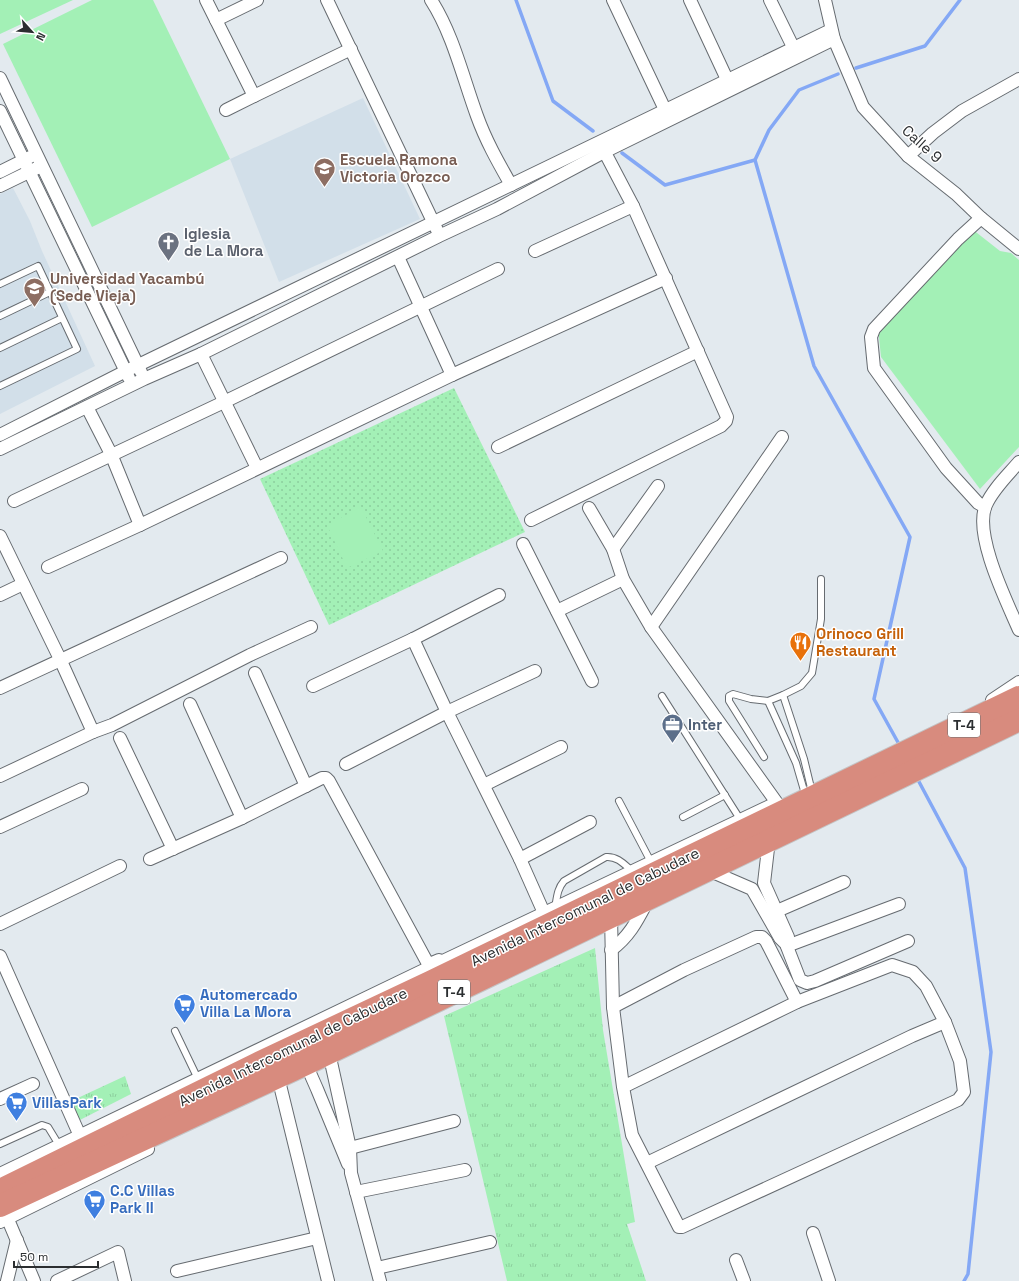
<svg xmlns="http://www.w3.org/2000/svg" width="1019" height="1281" font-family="'Space Grotesk',sans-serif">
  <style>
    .built { fill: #d2dfe9 }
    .grass { fill: url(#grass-tufts) }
    .park { fill: url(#park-dots) }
    .garden { fill: #a3f0b6 }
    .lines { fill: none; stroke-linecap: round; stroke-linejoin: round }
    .stream { stroke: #84a8f5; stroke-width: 3.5 }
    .lane-casing { stroke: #666b70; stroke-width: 8 }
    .street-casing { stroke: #666b70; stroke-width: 14 }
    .highway-casing { stroke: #c4c4c5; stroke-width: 24 }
    .lane { stroke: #fff; stroke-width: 6 }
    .street { stroke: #fff; stroke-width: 12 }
    .highway { stroke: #d88b7e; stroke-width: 22 }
    .labels { text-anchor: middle; stroke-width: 3; stroke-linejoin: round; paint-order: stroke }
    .shield { fill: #fff; stroke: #6b6d6e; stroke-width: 1 }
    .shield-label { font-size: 14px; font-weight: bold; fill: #2b2e30 }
    .street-label { font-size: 15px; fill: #2b2e30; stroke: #fff }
    .education-label { font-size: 15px; font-weight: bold; fill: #785e54; stroke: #fff; text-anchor: start }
    .worship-label { font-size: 15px; font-weight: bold; fill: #5b616d; stroke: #fff; text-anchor: start }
    .food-label { font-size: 15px; font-weight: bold; fill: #c56008; stroke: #fff; text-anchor: start }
    .service-label { font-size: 15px; font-weight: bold; fill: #4e5e75; stroke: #fff; text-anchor: start }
    .shop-label { font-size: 15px; font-weight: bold; fill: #366cbe; stroke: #fff; text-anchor: start }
  </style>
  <defs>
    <pattern id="grass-tufts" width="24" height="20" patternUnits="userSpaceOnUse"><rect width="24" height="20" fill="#a3f0b6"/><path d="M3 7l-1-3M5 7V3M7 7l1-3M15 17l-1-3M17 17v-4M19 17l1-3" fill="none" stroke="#8cce9d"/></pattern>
    <pattern id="park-dots" width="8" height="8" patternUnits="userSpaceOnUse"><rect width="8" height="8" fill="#a3f0b6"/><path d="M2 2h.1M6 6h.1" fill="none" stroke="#8cce9d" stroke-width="1.8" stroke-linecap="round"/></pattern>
  </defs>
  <rect width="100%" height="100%" fill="#e3eaef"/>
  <g class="built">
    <path d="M363 98 420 219 279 282 230 159Z"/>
    <path d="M13 188 30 221 42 251 95 366 0 414V194Z"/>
  </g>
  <g class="grass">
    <path d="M595 948 603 1030 635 1222 627 1224 646 1281H507L444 1016Z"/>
    <path d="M125 1076 131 1094 74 1123 67 1103Z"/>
  </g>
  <path class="park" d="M454 388 525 532 329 625 260 479Z"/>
  <g class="garden">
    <path d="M0 0H73L0 34Z"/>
    <path d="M92 0H153L230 159 92 227 3 44Z"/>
    <path d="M972 229 1000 251 1011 253 1019 260V447L980 489 881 357 878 327Z"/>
    <path d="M361 507 383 551 347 568 327 525Z"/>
  </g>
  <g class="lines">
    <g class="stream">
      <path d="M516 0 553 101 593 131"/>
      <path d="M856 68 925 46 960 0"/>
      <path d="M622 153 665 185 755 160 814 366 910 537 874 699 900 746"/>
      <path d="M755 160 769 130 799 90 838 74"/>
      <path d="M917 778 965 868 991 1052 968 1274 964 1281"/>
    </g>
    <defs>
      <g id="lane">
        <path d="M0 284 38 266 77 349 0 386"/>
        <path d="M0 316 50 292"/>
        <path d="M0 348 62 318"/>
        <path d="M783 695 804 759 812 792"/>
        <path d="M662 696 740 819"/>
        <path d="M768 701 796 763 805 794"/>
        <path d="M764 757 729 701V696L733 694 751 699 768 701 783 695 801 686 812 673 821 619V579"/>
        <path d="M619 801 651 862"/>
        <path d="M683 817 725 795"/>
        <path d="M555 908C557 898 557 889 564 881L606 857C617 856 624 864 632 871"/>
        <path d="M175 1031 198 1079"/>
        <path d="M0 1144 42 1125 48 1127 59 1145"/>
      </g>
      <g id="street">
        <path d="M206 0 254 96 226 110"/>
        <path d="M327 0 437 230"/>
        <path d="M431 0C453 34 463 78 477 116 486 141 498 162 511 185"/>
        <path d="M613 0 668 116"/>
        <path d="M690 0 731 88"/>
        <path d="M770 0 797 55"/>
        <path d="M825 0 834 39 863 107 908 156 956 194 981 218 1019 249"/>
        <path d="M216 20 257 0"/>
        <path d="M0 78 141 372"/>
        <path d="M254 96 351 49"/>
        <path d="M0 111 129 378"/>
        <path d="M908 156 933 133 962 111 1019 79"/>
        <path d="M0 172 30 157"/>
        <path d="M0 186 37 168"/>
        <path d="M981 218 958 239 874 329 871 337 874 368 946 468 978 503 985 507"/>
        <path d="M535 251 633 206"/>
        <path d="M398 257 452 375 666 278"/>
        <path d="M201 354 257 468"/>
        <path d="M87 407 111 454 140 525"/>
        <path d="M0 435 126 371 831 30"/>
        <path d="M498 447 698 351"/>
        <path d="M0 449 144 379 201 354 439 236 497 209 604 152 834 39"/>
        <path d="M1019 462C1008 475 993 489 986 505 973 534 1007 602 1019 630"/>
        <path d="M14 501 224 402 498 269"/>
        <path d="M589 508 613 549 623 579 651 627 777 803"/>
        <path d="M531 520 721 426 726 421 727 417 633 206 601 145"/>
        <path d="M0 536 60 659 93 732 0 776"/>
        <path d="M523 544 592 681"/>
        <path d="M613 549 658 486"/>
        <path d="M48 567 140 525 452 375"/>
        <path d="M0 595 23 584"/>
        <path d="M557 611 623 579"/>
        <path d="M651 627 782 437"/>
        <path d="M413 639 447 712 520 859 544 913"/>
        <path d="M255 673 306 786"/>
        <path d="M313 686 413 639 499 595"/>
        <path d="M0 688 281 558"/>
        <path d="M992 700 1019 682"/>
        <path d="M190 704 242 818"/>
        <path d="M93 732 112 725 250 655 311 627"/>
        <path d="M120 738 173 849"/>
        <path d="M346 764 447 712 535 671"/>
        <path d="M484 785 561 747"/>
        <path d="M0 827 82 789"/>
        <path d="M769 840 764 883 788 937 786 942"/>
        <path d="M150 859 242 818 322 778H326L329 781 427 962 432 963 439 960"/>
        <path d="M520 859 590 822"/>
        <path d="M708 870 752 889 780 938 786 944 800 980 807 983 815 981 908 941"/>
        <path d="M770 914 844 882"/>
        <path d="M611 917 613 1007 623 1087 632 1135 679 1227H682L958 1100 964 1092 960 1061 945 1022 926 986 913 972 892 965 797 1002 623 1087"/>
        <path d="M0 924 120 866"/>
        <path d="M787 946 899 904"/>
        <path d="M611 950C629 937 637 921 647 902"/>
        <path d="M0 956 80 1136"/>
        <path d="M613 1007 684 970 756 937H762L766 941 797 1002"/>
        <path d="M329 1053 350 1148 351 1173 380 1281"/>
        <path d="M306 1064 317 1089 348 1164"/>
        <path d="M278 1077 328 1281"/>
        <path d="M0 1099 33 1084"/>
        <path d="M350 1148 454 1121"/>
        <path d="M647 1163 912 1036 945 1022"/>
        <path d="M0 1174 424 970 776 803"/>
        <path d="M356 1192 465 1170"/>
        <path d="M4 1210 34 1281"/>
        <path d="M0 1222 148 1149"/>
        <path d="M813 1233 829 1281"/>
        <path d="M736 1260 744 1281"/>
        <path d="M377 1268 490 1242"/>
        <path d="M177 1271 317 1238"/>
        <path d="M7 1281 17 1240"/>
        <path d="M57 1281 118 1252 125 1281"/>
      </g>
      <g id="highway">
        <path d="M0 1190 258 1063 430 982 1019 697"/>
        <path d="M0 1206 306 1064 1019 720"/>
      </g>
    </defs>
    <use href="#lane" class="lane-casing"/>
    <use href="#street" class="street-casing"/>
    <use href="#highway" class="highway-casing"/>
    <use href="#lane" class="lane"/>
    <use href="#street" class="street"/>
    <use href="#highway" class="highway"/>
  </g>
  <defs>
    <symbol id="school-pin" viewBox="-11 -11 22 30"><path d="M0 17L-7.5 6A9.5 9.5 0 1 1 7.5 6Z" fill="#8d6e63" stroke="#fff"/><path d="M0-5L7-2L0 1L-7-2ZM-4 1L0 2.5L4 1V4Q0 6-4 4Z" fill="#fff"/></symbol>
    <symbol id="church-pin" viewBox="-11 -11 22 30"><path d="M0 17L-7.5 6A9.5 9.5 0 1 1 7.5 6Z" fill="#6b7280" stroke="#fff"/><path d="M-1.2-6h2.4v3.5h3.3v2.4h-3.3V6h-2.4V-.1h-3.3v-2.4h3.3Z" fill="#fff"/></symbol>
    <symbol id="university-pin" viewBox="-11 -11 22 30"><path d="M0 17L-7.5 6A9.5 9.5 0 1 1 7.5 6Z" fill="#8d6e63" stroke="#fff"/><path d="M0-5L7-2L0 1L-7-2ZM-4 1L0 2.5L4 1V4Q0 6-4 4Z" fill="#fff"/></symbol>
    <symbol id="restaurant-pin" viewBox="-11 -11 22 30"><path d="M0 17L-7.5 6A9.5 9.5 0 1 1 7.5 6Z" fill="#e8710a" stroke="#fff"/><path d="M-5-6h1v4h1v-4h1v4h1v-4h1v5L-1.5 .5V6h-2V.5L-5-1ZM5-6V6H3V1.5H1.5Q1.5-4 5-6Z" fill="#fff"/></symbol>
    <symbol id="office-pin" viewBox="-11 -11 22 30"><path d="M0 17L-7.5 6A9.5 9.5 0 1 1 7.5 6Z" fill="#5c6f8a" stroke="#fff"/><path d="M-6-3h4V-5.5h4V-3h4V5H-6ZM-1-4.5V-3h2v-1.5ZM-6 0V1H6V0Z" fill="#fff"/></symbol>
    <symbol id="supermarket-pin" viewBox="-11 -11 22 30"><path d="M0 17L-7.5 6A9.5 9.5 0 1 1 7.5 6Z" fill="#3f7fe0" stroke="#fff"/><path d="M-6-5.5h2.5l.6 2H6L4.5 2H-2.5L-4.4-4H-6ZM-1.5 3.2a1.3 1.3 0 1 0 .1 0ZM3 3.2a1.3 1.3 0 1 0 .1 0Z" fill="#fff"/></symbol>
  </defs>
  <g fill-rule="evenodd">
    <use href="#school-pin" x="312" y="156" width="25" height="34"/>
    <use href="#church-pin" x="156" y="230" width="25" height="34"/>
    <use href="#university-pin" x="22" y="276" width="25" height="34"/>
    <use href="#restaurant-pin" x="788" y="630" width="25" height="34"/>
    <use href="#office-pin" x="660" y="712" width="25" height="34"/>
    <use href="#supermarket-pin" x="172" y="992" width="25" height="34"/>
    <use href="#supermarket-pin" x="4" y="1090" width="25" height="34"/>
    <use href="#supermarket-pin" x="82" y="1188" width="25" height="34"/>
  </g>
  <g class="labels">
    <g class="shield">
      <rect x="948" y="713" width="32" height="24" rx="3"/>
      <rect x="438" y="980" width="32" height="24" rx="3"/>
    </g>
    <g class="shield-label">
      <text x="964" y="730">T-4</text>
      <text x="454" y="997">T-4</text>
    </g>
    <g class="street-label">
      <text transform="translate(922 144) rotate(42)" y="5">Calle 9</text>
      <text transform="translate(585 907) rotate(-26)" y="5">Avenida Intercomunal de Cabudare</text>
      <text transform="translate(293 1047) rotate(-26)" y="5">Avenida Intercomunal de Cabudare</text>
    </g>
    <g class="education-label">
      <text x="340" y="165">Escuela Ramona<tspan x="340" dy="17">Victoria Orozco</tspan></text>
      <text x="50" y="284">Universidad Yacambú<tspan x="50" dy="17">(Sede Vieja)</tspan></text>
    </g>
    <g class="worship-label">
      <text x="184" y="239">Iglesia<tspan x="184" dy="17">de La Mora</tspan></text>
    </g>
    <g class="food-label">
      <text x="816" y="639">Orinoco Grill<tspan x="816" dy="17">Restaurant</tspan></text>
    </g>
    <g class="service-label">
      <text x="688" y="730">Inter</text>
    </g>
    <g class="shop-label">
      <text x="200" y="1000">Automercado<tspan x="200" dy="17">Villa La Mora</tspan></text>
      <text x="32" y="1108">VillasPark</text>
      <text x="110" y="1196">C.C Villas<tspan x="110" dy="17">Park II</tspan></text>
    </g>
  </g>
  <g transform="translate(32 32) rotate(117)" stroke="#ffffff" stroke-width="3" paint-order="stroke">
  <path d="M0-3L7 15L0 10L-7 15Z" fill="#2b2e30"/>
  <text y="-6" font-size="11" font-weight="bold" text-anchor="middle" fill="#2b2e30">N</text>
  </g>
  <path d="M14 1261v6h84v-6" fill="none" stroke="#2b2e30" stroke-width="2"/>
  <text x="20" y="1261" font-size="12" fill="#2b2e30" stroke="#ffffff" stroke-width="3" paint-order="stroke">50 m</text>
</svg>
